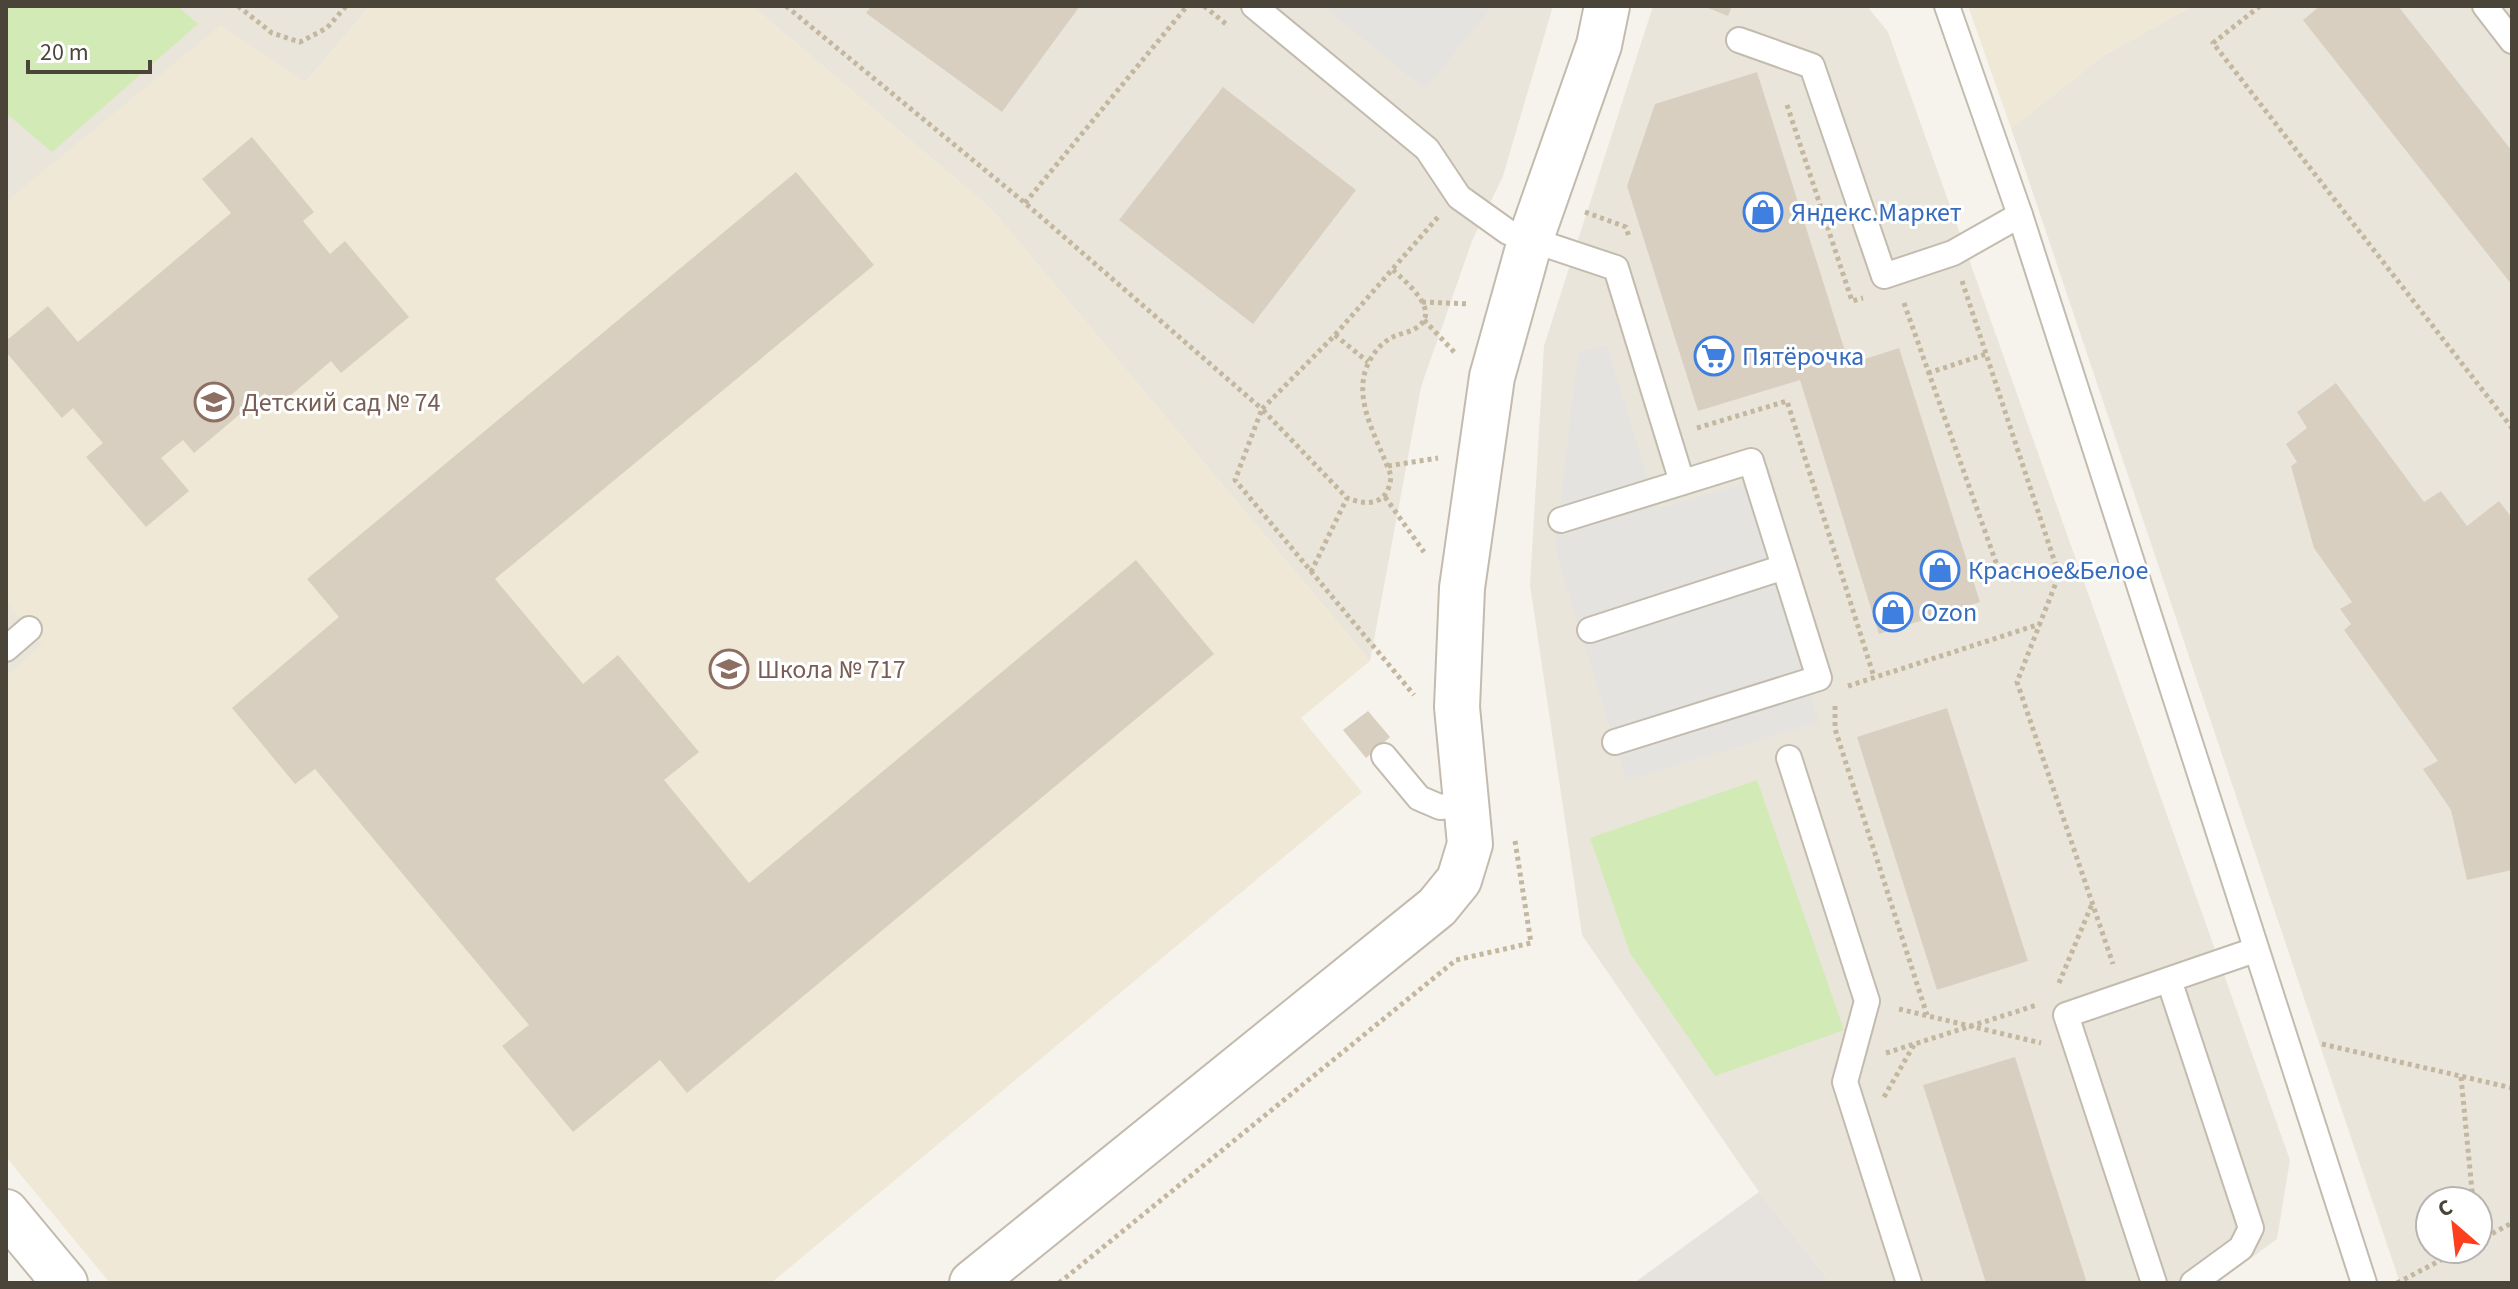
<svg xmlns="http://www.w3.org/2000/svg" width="2518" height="1289" font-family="'Source Sans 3',sans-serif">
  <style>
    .residential { fill: #eae5da; fill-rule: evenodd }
    .industrial { fill: #e6e2dd }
    .education { fill: #efe8d6 }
    .green { fill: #d2eab5 }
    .parking { fill: #e5e3e0 }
    .building { fill: #d8cfc1 }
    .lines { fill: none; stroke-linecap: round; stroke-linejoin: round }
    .lane-casing { stroke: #c2bbae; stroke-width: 28 }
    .street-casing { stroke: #c2bbae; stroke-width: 48 }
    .path { stroke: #c4b79f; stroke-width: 5; stroke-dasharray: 4 4; stroke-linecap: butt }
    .lane { stroke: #fff; stroke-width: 24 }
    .street { stroke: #fff; stroke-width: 44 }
    .labels { text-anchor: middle; stroke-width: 6; stroke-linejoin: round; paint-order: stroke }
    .shop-label { font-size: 26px; fill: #366cbe; stroke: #fff; text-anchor: start }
    .education-label { font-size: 26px; fill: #785e54; stroke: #fff; text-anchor: start }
  </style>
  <rect width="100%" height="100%" fill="#f6f3ec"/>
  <g class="residential">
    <path d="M6 6H370L306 82 6 202Z"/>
    <path d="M752 6H1553L1503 176 1472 241 1421 387 1370 661 991 209Z"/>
    <path d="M1653 6H1867L1888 32 2290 1160 2277 1239 2217 1283H1831L1759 1192 1582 935 1530 585 1544 346Z"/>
    <path d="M2192 6H2512V1283H2400L2011 128 2104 55ZM2430 1201H2478V1249H2430Z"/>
    <path d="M6 601 43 645 6 677Z"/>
  </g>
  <path class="industrial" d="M1759 1192 1831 1283H1634Z"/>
  <g class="education">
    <path d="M370 6H752L991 209 1370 661 1301 718 1362 792 771 1283H110L6 1157V677L42 645 6 601V202L221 25 306 82Z"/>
    <path d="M1968 6H2192L2104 55 2011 128Z"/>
  </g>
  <g class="green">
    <path d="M6 6H177L198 24 52 152 6 113Z"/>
    <path d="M1757 780 1844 1030 1715 1076 1630 953 1590 838Z"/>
  </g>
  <g class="parking">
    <path d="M1323 6H1492L1425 89Z"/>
    <path d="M1607 345 1657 509 1746 483 1819 722 1626 781 1555 549 1578 353Z"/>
  </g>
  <g class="building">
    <path d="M871 6H1080L1002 112 866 13Z"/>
    <path d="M1703 6H1732L1728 16Z"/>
    <path d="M2320 6H2398L2512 151V285L2303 20Z"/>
    <path d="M1757 72 1849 364 1899 348 1980 602 1879 634 1800 380 1698 411 1627 186 1655 104Z"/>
    <path d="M1223 87 1356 190 1253 324 1119 220Z"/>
    <path d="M252 137 314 212 303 221 330 254 345 241 409 317 341 373 331 361 277 407 265 393 194 453 183 440 161 458 189 491 146 527 86 457 103 443 73 408 62 418 6 352V341L48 306 78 342 231 213 202 179Z"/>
    <path d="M796 172 874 265 495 579 583 684 618 655 699 752 664 780 749 883 1136 560 1214 654 687 1093 660 1060 573 1132 502 1046 529 1025 315 769 295 784 232 708 339 617 307 579Z"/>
    <path d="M2336 383 2424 502 2441 491 2467 526 2499 501 2512 518V870L2467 880 2451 810 2423 769 2438 761 2344 630 2351 624 2340 609 2352 602 2314 548 2291 466 2297 462 2286 444 2307 428 2297 412Z"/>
    <path d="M1947 708 2028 961 1937 990 1857 737Z"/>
    <path d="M1368 711 1390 737 1366 758 1343 730Z"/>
    <path d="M2015 1057 2047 1159 2087 1283H1986L1957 1191 1923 1085Z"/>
  </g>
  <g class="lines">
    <defs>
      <g id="lane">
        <path d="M1254 6 1427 149 1459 197 1508 232 1616 268 1682 482"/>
        <path d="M1947 6 2020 215 2364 1283"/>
        <path d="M2485 6 2512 41"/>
        <path d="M1739 40 1812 66 1884 276 1953 253 2020 215"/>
        <path d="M1561 520 1751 461 1819 678 1615 742"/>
        <path d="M1590 630 1784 567"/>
        <path d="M6 649 29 629"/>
        <path d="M1384 756 1419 798 1440 807 1466 804"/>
        <path d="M1789 758 1867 1001 1845 1082 1909 1283"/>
        <path d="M2169 980 2251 1228 2241 1248 2193 1283"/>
        <path d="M2154 1283 2066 1015 2255 950"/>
      </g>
      <g id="street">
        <path d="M6 1212 65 1283"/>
        <path d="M972 1283 1437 907 1459 880 1470 844 1457 707 1462 588 1492 377 1530 241 1599 45 1607 6"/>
      </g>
    </defs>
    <use href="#lane" class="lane-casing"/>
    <use href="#street" class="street-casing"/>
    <g class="path">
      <path d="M238 6 272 33 300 42 327 28 346 6"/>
      <path d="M786 6 1025 203 1262 409 1335 335 1438 217"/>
      <path d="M1204 6 1226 24"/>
      <path d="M2260 6 2213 43 2512 428"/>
      <path d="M1787 105 1852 301 1863 298"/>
      <path d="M1025 203 1187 6"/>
      <path d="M1585 212 1626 227 1629 237"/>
      <path d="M1393 270C1406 282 1443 312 1416 328 1409 333 1400 333 1393 337 1378 344 1367 361 1364 376 1357 409 1381 446 1391 476 1389 504 1369 507 1347 498L1262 409 1235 480 1414 695"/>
      <path d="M1962 281 2059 575 2017 682 2113 964"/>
      <path d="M1422 302 1469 304"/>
      <path d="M1904 303 1998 568"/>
      <path d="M1424 320 1456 354"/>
      <path d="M1335 335 1368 362"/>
      <path d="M1928 373 1986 354"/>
      <path d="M1697 428 1787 401 1874 677"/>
      <path d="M1388 466 1438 458"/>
      <path d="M1385 497 1424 552"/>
      <path d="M1311 572 1347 498"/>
      <path d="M1848 686 2040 624"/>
      <path d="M1835 706V729L1927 1015"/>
      <path d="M2059 983 2092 904"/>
      <path d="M1899 1009 2041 1043"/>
      <path d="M2322 1044 2512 1088"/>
      <path d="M1886 1053 2037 1005"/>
      <path d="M2461 1077 2473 1201"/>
      <path d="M1884 1097 1915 1043"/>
      <path d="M2478 1241 2512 1223"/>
      <path d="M1059 1283 1456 960 1531 943 1515 841"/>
      <path d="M2397 1283 2462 1249"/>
    </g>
    <use href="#lane" class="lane"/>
    <use href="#street" class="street"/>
  </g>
  <defs>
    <symbol id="shop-ring" viewBox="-11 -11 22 22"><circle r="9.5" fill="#fff" stroke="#3f7fe0" stroke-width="1.5"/><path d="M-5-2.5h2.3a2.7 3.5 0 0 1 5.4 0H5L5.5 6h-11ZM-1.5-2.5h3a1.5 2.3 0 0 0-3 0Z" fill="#3f7fe0"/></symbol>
    <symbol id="supermarket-ring" viewBox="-11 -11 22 22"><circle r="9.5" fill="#fff" stroke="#3f7fe0" stroke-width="1.5"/><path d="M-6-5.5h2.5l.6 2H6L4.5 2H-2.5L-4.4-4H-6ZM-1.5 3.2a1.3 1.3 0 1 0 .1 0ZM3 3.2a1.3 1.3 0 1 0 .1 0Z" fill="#3f7fe0"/></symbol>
    <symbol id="school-ring" viewBox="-11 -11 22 22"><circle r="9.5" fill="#fff" stroke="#8d6e63" stroke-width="1.5"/><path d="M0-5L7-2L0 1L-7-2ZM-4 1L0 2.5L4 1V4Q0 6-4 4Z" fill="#8d6e63"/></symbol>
  </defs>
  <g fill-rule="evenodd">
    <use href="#shop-ring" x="1741" y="190" width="44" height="44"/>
    <use href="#supermarket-ring" x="1692" y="334" width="44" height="44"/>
    <use href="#school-ring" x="192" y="380" width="44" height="44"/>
    <use href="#shop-ring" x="1918" y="548" width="44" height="44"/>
    <use href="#shop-ring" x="1871" y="590" width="44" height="44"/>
    <use href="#school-ring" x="707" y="647" width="44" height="44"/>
  </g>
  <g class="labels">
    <g class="shop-label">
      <text x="1791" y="221">Яндекс.Маркет</text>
      <text x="1742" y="365">Пятёрочка</text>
      <text x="1968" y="579">Красное&amp;Белое</text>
      <text x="1921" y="621">Ozon</text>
    </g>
    <g class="education-label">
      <text x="242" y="411">Детский сад № 74</text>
      <text x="757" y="678">Школа № 717</text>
    </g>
  </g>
  <rect width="2518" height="1289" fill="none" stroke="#4b4439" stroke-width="16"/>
  <g transform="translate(2454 1225) rotate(332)"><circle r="38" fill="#ffffff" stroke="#b7b4b0" stroke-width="2"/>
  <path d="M0-6L14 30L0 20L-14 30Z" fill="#fc3f1d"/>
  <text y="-12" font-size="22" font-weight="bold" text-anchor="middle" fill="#4b4439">С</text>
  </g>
  <path d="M28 60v12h122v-12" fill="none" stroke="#4b4439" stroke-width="4"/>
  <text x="40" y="60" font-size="24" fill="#4b4439" stroke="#ffffff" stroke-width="6" paint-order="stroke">20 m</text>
</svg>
